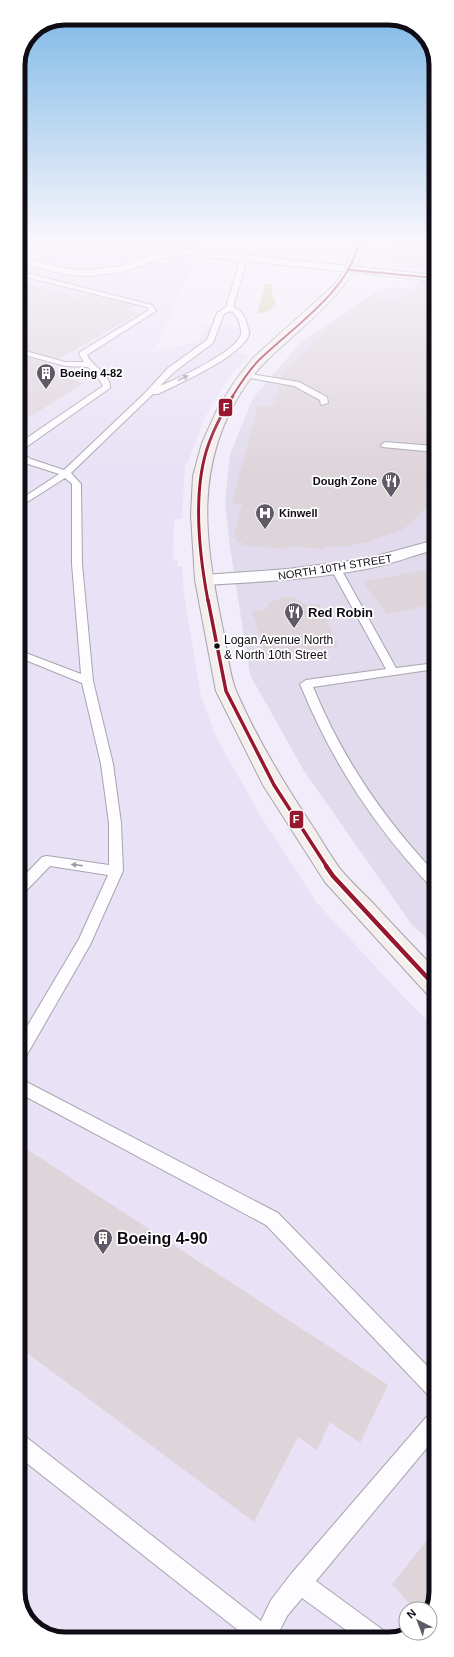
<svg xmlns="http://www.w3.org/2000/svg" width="454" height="1657" font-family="Helvetica,sans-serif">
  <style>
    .commercial { fill: #e1dbed }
    .built { fill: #e9e1f5 }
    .forest { fill: #d1d3a5 }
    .building { fill: #ded5db }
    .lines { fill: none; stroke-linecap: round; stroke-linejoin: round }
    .service-casing { stroke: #a8a4ae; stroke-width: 2 }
    .tertiary-casing { stroke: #a8a4ae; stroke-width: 2 }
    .secondary-casing { stroke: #a8a4ae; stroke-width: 2 }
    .service { fill: #fdfcfe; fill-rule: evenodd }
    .tertiary { fill: #fdfcfe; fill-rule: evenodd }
    .secondary { fill: #f4efed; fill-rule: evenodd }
    .bus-1-far3-casing { stroke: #fff; stroke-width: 3.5 }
    .bus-1-far2-casing { stroke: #fff; stroke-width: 5 }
    .bus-1-far1-casing { stroke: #fff; stroke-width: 6 }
    .bus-1-casing { stroke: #fff; stroke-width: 8 }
    .bus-1-far3 { stroke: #96172e; stroke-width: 2 }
    .bus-1-far2 { stroke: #96172e; stroke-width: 3 }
    .bus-1-far1 { stroke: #96172e; stroke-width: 3.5 }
    .bus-1 { stroke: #96172e; stroke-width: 4.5 }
    .oneway { fill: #9e9ca1 }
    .bus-dot { fill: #100c15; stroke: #fff; stroke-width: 1.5 }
    .labels { text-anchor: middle; stroke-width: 3.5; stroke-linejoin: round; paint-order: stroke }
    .far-poi-label { font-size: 11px; font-weight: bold; fill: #100c15; stroke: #fff; text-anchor: start }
    .far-street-label { font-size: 11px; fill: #100c15; stroke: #fff }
    .bus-label { font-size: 12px; fill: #100c15; stroke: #fff; text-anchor: start }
    .poi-label { font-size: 13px; font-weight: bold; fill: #100c15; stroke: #fff; text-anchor: start }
    .near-poi-label { font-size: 16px; font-weight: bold; fill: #100c15; stroke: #fff; text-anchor: start }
    .rim { fill: none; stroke: #100c15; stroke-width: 5 }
    .line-badge { stroke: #fff; stroke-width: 1.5 }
    .badge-label { font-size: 11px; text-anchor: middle; font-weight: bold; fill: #fff }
  </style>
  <rect width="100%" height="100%" fill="#f1ecf9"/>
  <g class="commercial">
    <path d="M389 239H435V272L409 268 391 263Z"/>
    <path d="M395 287 435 292 436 947 412 925 304 771 250 675 230 547 225 503 230 454 253 398 301 342 377 291Z"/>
  </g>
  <path class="built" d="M18 239H203L174 307 158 344 153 351 198 342 204 326 254 328 248 341 235 352 248 355 228 379 205 417 187 464 185 466 182 518 174 519 173 561H178L177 566H182L184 594 201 696 216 737 262 818 317 903 398 991 436 1029V1592L430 1609H406L407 1633 398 1638 62 1639 34 1627 19 1601Z"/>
  <path class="forest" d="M265 284H272V292L276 305 266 312 257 314Z"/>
  <g class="building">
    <path d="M425 239H435V274L430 273 435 269 397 262Z"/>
    <path d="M421 281 435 282V432H430V444L385 440 380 445 382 448 429 453 426 508 404 529 368 542 348 546 325 547V549L287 546 286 549 242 545V542H236L237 538H233L242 504H232L258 406 272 407 279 385 294 387 319 401 320 406 329 404 328 396 300 381 281 378 283 371 314 344 309 343 340 316 346 317 370 296 398 301Z"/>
    <path d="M18 282 80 298 88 294 136 306 128 310 139 313 58 359 18 348Z"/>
    <path d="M18 355 50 363 38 370 84 383 18 424Z"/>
    <path d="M435 568V604L387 614 363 582Z"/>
    <path d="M283 597H293L307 605 320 604 338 647 265 655 252 611 265 610 268 603Z"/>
    <path d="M28 1150 388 1385 360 1443 330 1422 317 1450 298 1437 254 1522 19 1347V1162Z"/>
    <path d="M436 1529V1592L430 1609H414L392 1584Z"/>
  </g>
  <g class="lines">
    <defs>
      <g id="service">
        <path d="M247 239H253L233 307C242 310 245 316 247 325 248 328 249 331 249 334 243 356 178 384 158 394H153L71 473 81 484 82 564 93 681 113 764 121 823 123 871 90 945 25 1058 19 1060V1040L79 939 108 875 50 866 24 893 19 894V881L42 857 47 856 109 865V823L101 764 82 683 18 657V650L81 674 72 564V484L65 478 18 508V501L59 474 25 463 18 459V444L103 386 99 379 88 367 65 366 18 353V349L65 362H84L79 354 80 352 149 310 147 307 18 275V271L152 305 156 311 87 355C92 366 112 376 110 388L22 450 24 455 31 459 64 470 145 393 168 368 207 340 217 313 226 307ZM230 311C236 314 238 318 240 325 240 327 242 331 241 334 238 351 177 379 160 386L174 372 213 343 224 314Z"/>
        <path d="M245 373 299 382 327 397 328 403 321 405 320 400 294 386 245 377Z"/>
        <path d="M385 442 435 446V452L382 447 381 445Z"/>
        <path d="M336 566 341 569 396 668 435 663V669L313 687C342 758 383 818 436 874V888L431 887C373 825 332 762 300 684L306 680 386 669 331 569Z"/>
        <path d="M19 1078 278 1213 436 1375V1399L429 1396 266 1225 19 1093Z"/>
        <path d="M436 1411V1437L316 1581 383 1630 386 1638H357L302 1598 287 1616 276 1638H248L19 1457V1434L26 1437 261 1621 271 1600 291 1574 429 1414Z"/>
      </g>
      <g id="tertiary">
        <path d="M187 249 435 275V281L187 255 162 258 123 272 90 276 68 275 18 262V256L68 269 90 270 121 266 156 253Z"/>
        <path d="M435 540V550C413 555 393 564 371 568 316 579 260 582 204 585L198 584 195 580 198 576 204 575 288 569 350 561 373 557Z"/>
      </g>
      <path id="secondary" d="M354 239H364C359 297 278 338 245 386 192 466 205 542 223 630 227 649 229 675 237 693 257 739 285 785 313 827 322 841 331 857 341 870 350 881 361 891 371 901 392 924 414 947 436 970V997L427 994 325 882 263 785 216 691 195 580 191 515 193 476 202 443 217 410 235 381 253 358 334 285C344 270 352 257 354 239Z"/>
    </defs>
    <use href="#service" class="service-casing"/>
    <use href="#tertiary" class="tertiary-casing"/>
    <use href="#secondary" class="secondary-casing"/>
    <use href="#service" class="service"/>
    <use href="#tertiary" class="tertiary"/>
    <use href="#secondary" class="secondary"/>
    <defs>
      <g id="bus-1-far3">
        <path d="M350 270 435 278"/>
        <path d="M232 397C240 384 249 370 259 360 293 327 354 287 359 239"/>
      </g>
      <path id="bus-1-far2" d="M208 601C199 553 192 489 209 443 215 426 224 410 233 396"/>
      <path id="bus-1-far1" d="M208 600 226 691 274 785 327 867"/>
      <path id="bus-1" d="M326 866 333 876 436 987"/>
    </defs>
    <use href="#bus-1-far3" class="bus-1-far3-casing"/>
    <use href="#bus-1-far2" class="bus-1-far2-casing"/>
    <use href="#bus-1-far1" class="bus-1-far1-casing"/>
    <use href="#bus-1" class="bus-1-casing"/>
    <use href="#bus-1-far3" class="bus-1-far3"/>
    <use href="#bus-1-far2" class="bus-1-far2"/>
    <use href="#bus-1-far1" class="bus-1-far1"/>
    <use href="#bus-1" class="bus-1"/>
  </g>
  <defs><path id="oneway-solid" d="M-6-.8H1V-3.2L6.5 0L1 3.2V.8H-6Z"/></defs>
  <g class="oneway">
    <use href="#oneway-solid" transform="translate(183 378) rotate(-26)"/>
    <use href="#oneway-solid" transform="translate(77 865) rotate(-173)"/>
  </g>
  <linearGradient id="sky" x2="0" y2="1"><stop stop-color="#7bb7e6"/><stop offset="0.51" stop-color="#f9f6fc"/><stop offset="1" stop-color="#f9f6fc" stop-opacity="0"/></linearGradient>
  <rect width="454" height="471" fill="url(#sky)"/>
  <defs>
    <symbol id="building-pin" viewBox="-11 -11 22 30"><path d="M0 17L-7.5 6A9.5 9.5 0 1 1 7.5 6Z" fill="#5f5a65" stroke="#fff"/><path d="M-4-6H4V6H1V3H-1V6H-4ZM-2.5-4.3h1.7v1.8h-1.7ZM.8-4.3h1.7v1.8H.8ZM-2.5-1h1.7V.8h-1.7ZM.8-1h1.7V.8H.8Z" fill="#fff"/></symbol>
    <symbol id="restaurant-pin" viewBox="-11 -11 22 30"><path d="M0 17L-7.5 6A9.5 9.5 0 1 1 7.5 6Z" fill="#5f5a65" stroke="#fff"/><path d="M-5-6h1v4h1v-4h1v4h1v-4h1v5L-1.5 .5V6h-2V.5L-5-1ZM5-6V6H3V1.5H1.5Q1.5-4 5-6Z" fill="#fff"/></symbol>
    <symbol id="hospital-pin" viewBox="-11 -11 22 30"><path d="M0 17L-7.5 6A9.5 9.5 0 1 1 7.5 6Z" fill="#5f5a65" stroke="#fff"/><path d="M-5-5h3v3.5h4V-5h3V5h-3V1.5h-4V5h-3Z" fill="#fff"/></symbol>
  </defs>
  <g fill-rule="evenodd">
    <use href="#building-pin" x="35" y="362" width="22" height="30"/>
    <use href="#restaurant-pin" x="380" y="470" width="22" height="30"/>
    <use href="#hospital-pin" x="254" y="502" width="22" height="30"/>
    <use href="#restaurant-pin" x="283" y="601" width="22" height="30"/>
    <use href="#building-pin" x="92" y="1227" width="22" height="30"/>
  </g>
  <circle class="bus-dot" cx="217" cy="646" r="3.5"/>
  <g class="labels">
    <g class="far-poi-label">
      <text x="60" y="377">Boeing 4-82</text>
      <text x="377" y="485" text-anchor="end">Dough Zone</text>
      <text x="279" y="517">Kinwell</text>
    </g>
    <g class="far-street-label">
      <text transform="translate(335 567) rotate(-9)" y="4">NORTH 10TH STREET</text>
    </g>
    <g class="bus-label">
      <text x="224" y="644">Logan Avenue North<tspan x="224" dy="15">&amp; North 10th Street</tspan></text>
    </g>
    <g class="poi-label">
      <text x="308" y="617">Red Robin</text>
    </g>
    <g class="near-poi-label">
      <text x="117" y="1244">Boeing 4-90</text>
    </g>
  </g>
  <path d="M0 0H454V1657H0ZM65 25H389A40 40 0 0 1 429 65V1592A40 40 0 0 1 389 1632H65A40 40 0 0 1 25 1592V65A40 40 0 0 1 65 25Z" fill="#fff" fill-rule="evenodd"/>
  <path class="rim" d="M65 25H389A40 40 0 0 1 429 65V1592A40 40 0 0 1 389 1632H65A40 40 0 0 1 25 1592V65A40 40 0 0 1 65 25Z"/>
  <g class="line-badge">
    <rect x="218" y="398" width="15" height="19" rx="4" fill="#96172e"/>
    <rect x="289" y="810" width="15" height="19" rx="4" fill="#96172e"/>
  </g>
  <g class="badge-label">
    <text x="226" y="411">F</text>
    <text x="296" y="823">F</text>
  </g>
  <g transform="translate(418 1621) rotate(318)"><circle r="19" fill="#ffffff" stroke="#9f9ea1"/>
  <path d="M0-3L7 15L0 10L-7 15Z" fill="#5f5a65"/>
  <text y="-6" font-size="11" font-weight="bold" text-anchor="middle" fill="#100c15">N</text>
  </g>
</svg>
